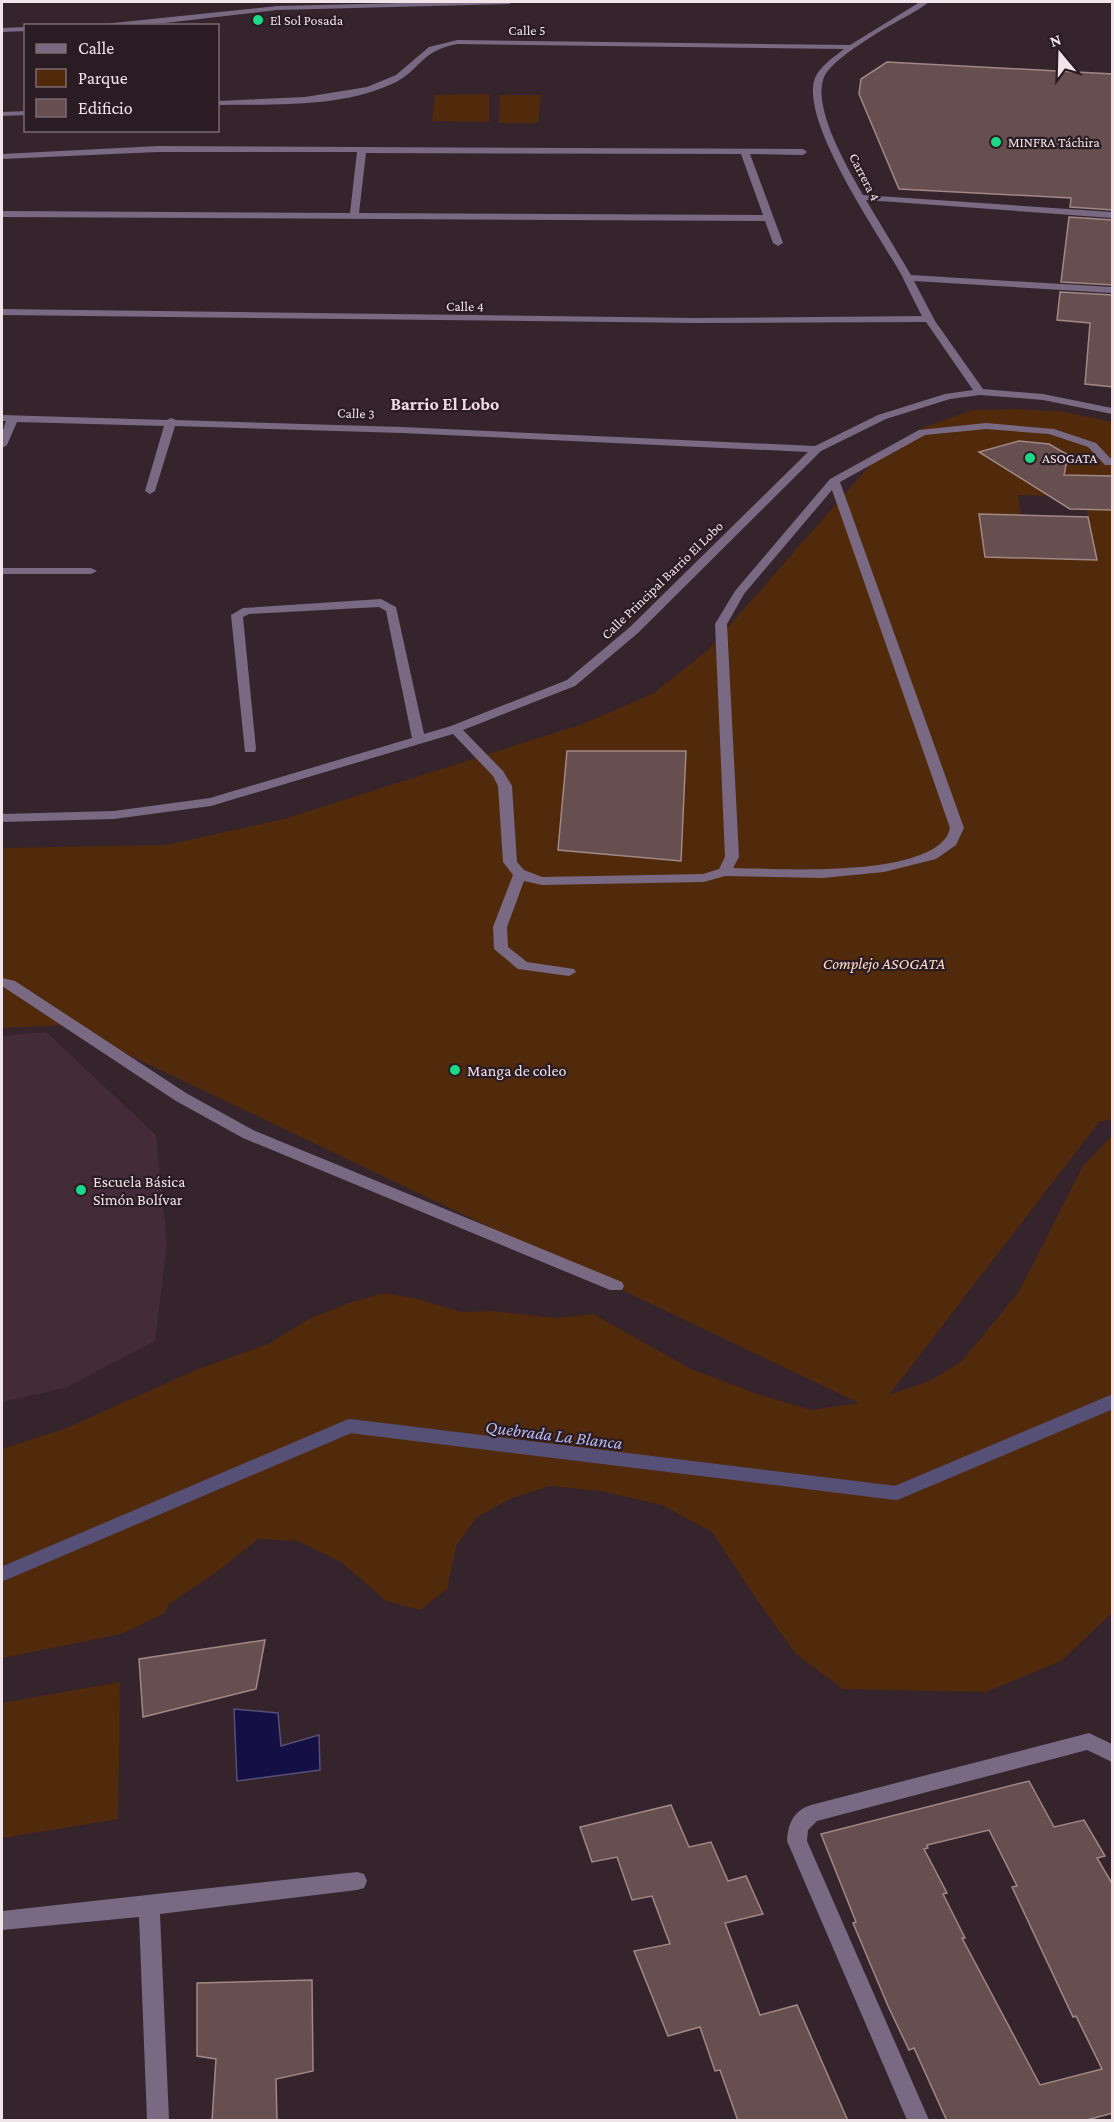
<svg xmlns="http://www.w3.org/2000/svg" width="1114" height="2122" font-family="'Crimson Pro',serif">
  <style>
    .built { fill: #432b37 }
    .green { fill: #502a0a; fill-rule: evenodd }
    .water { fill: #140f44; stroke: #564f76; stroke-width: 1.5 }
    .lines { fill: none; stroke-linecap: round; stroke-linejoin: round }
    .stream { stroke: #564f76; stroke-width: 14 }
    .building { fill: #664f4e; stroke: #a18887; stroke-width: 1.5; fill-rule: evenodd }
    .minor { fill: #796982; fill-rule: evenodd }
    .poi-dot { fill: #1ad988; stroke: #2b1b23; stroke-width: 2 }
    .labels { text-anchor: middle; stroke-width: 4.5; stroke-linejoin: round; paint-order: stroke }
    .far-poi-label { font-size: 14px; fill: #f0e4e9; stroke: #2b1b23; text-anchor: start }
    .far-street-label { font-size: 14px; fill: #f0e4e9; stroke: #2b1b23 }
    .park-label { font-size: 16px; font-style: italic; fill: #fedbc4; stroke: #2b1b23 }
    .poi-label { font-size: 16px; fill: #f0e4e9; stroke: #2b1b23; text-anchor: start }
    .far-district-label { font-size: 18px; font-weight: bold; fill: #f2dae5; stroke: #2b1b23 }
    .water-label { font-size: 18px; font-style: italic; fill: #b5bbf0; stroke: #2b1b23 }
  </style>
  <rect width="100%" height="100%" fill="#36242d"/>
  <path class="built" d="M46 1032 156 1135 167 1244 155 1341 65 1388 2 1402V1036Z"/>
  <g class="green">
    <path d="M489 94V122L432 121 435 95Z"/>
    <path d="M500 95H541L538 123H499Z"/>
    <path d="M1015 409 1065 412 1112 422V476L1066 496 1018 495 1021 515 979 514 985 557 1097 560 1086 509 1112 510V1119L1099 1122 889 1395 929 1381 961 1362 1018 1293 1083 1166 1112 1136V1613L1061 1661 986 1692 843 1689 796 1654 757 1600 712 1532 662 1505 601 1491 550 1486 512 1498 477 1517 456 1546 447 1589 420 1610 386 1601 341 1562 298 1541 258 1539 218 1571 169 1604 165 1613 121 1634 2 1658V1449L64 1429 196 1370 268 1344 309 1319 349 1303 385 1293 418 1299 461 1312 492 1311 557 1318 593 1314 691 1369 757 1394 811 1410 859 1403 66 1025 2 1028V848L166 845 284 819 583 724 654 693 708 650 873 462 922 428 973 410ZM1019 441 1049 444 1068 455 1042 476 1012 472 993 460 996 448ZM568 751 681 861 558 850Z"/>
    <path d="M120 1682 118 1819 2 1838V1703Z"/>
  </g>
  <path class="water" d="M234 1709 278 1713 281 1746 319 1735 320 1770 237 1781Z"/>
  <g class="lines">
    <path class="stream" d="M2 1574 350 1426 896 1493 1112 1402"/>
  </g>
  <g class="building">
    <path d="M887 62 1113 74V210L1070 207 1071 198 899 189 859 94 861 79Z"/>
    <path d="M1069 217 1113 220V285L1061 282Z"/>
    <path d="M1060 292 1113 295V387L1085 384 1090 323 1057 320Z"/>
    <path d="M1019 441 1049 444 1068 455 1064 475 1113 476V510L1070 509 979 452Z"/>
    <path d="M979 514 1088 517 1097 560 985 557Z"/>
    <path d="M567 751H686L681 861 558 850Z"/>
    <path d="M265 1640 256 1689 143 1717 139 1659Z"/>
    <path d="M1029 1781 1054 1827 1084 1820 1105 1856 1097 1858 1113 1885V2113L1083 2121H947L914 2048 909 2050 888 2006 853 1923 856 1922 821 1834ZM989 1830 1017 1886 1012 1887 1073 2017 1076 2016 1102 2069 1040 2085 962 1938H965L943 1894 947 1893 924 1849 928 1848 927 1845Z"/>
    <path d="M671 1805 689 1847 711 1842 728 1881 746 1876 763 1914 725 1923 760 2015 797 2005 848 2121H738L720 2070 715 2071 700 2027 668 2036 634 1951 670 1944 652 1896 632 1900 617 1857 592 1862 580 1827Z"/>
    <path d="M312 1980 313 2071 276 2079 277 2121H212L216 2059 197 2056V1983Z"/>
  </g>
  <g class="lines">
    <g class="minor">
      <path d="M442 2H513L509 4 277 10 165 23 84 26 277 6Z"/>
      <path d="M920 2H929C915 13 897 21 882 30 867 40 828 62 823 80 814 111 847 167 863 195L1112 212V218L866 200 911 275 1112 287V293L914 281 935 321 983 389 1043 394 1112 408V414L1043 400 980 395 950 399 886 419 821 451 638 633 575 686 463 730 503 771 512 786 517 862 524 870 542 877 703 874 719 869 725 857 715 624 735 591 830 479 919 430 986 423 1054 429 1096 443 1112 460V465H1105L1088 447 1049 434 986 429 925 435 840 482 964 828 956 845 936 859 884 872 823 878 725 876 704 882 542 885 524 881 507 927 508 947 527 962 574 969 576 972 569 976 518 969 494 949 493 927 513 875 503 862 498 786 493 776 453 734 211 806 114 819 2 822V814L114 811 210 798 412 738 386 611 379 607 249 614 243 617 256 749 255 752H245L231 615 243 608 381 599 396 607 424 734 451 726 567 680 630 627 808 452 402 433 175 426 155 491 150 494 145 491 164 426 17 422 7 445 2 448V433L6 421H2V415L167 420 171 418 176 420 402 427 815 446 878 415 945 394 973 390 926 322 696 323 2 315V309L696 318 922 316C915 303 908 288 902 276 880 236 799 121 815 78 820 66 834 57 844 49L457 44C419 51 421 71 392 84 339 108 274 104 218 105V101L305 97 367 87 396 75 429 47 457 40 850 45ZM832 490 950 828C949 832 947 837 944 840 911 877 781 869 733 868L739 857 727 624 744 594Z"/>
      <path d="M26 27V31L2 32V28Z"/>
      <path d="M26 111V115L2 116V112Z"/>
      <path d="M158 146 803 149 807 152 803 155 750 154 783 243 778 246 773 243 765 221 2 217V211L350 213 357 152H158L2 159V154ZM366 153 741 154 763 215 359 213Z"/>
      <path d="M2 568H91L97 571 91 574H2Z"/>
      <path d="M2 978 15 981 186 1093 253 1130 622 1282 624 1286 622 1290H610L243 1138 176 1101 2 986Z"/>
      <path d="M1089 1733 1112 1744V1762L1087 1750 817 1821 808 1830 807 1841 929 2120H907L787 1841C788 1824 793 1811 811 1805Z"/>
      <path d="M357 1872 364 1874 367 1881 364 1888 357 1890 160 1914 169 2120H147L139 1917 2 1930V1911Z"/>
    </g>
  </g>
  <g class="poi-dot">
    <circle cx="258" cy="20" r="6"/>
    <circle cx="996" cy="142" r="6"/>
    <circle cx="1030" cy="458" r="6"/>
    <circle cx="455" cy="1070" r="6"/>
    <circle cx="81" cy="1190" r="6"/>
  </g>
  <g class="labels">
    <g class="far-poi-label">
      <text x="270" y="25">El Sol Posada</text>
      <text x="1008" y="147">MINFRA Táchira</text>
      <text x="1042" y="463">ASOGATA</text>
    </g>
    <g class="far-street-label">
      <text x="527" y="35">Calle 5</text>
      <text transform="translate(865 177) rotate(63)" y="5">Carrera 4</text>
      <text transform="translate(465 306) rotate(1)" y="5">Calle 4</text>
      <text transform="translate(356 413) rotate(2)" y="5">Calle 3</text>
      <text transform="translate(662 580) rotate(-44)" y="5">Calle Principal Barrio El Lobo</text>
    </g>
    <g class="park-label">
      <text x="884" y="969">Complejo ASOGATA</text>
    </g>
    <g class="poi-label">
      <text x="467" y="1076">Manga de coleo</text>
      <text x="93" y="1187">Escuela Básica<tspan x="93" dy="18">Simón Bolívar</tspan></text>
    </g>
    <g class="far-district-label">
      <text x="445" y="410">Barrio El Lobo</text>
    </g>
    <g class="water-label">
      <text transform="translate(554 1435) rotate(7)" y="6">Quebrada La Blanca</text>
    </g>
  </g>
  <rect width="1114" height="2122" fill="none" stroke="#f0e4e9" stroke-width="6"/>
  <rect x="24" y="24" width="195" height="108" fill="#2b1b23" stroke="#7a6b72" stroke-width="1.5"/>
  <rect x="36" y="44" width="30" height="9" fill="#796982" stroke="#7a6b72" stroke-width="1.5"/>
  <text x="78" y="54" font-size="18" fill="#f0e4e9">Calle</text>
  <rect x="36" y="69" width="30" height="18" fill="#502a0a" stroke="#7a6b72" stroke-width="1.5"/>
  <text x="78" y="84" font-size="18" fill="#f0e4e9">Parque</text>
  <rect x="36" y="99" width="30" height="18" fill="#664f4e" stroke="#7a6b72" stroke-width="1.5"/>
  <text x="78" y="114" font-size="18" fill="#f0e4e9">Edificio</text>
  <g transform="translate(1060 54) rotate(341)" stroke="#2b1b23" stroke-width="4.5" paint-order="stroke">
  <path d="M0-4.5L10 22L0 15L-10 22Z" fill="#f0e4e9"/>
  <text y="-9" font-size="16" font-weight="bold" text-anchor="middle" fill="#f0e4e9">N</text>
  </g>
</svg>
